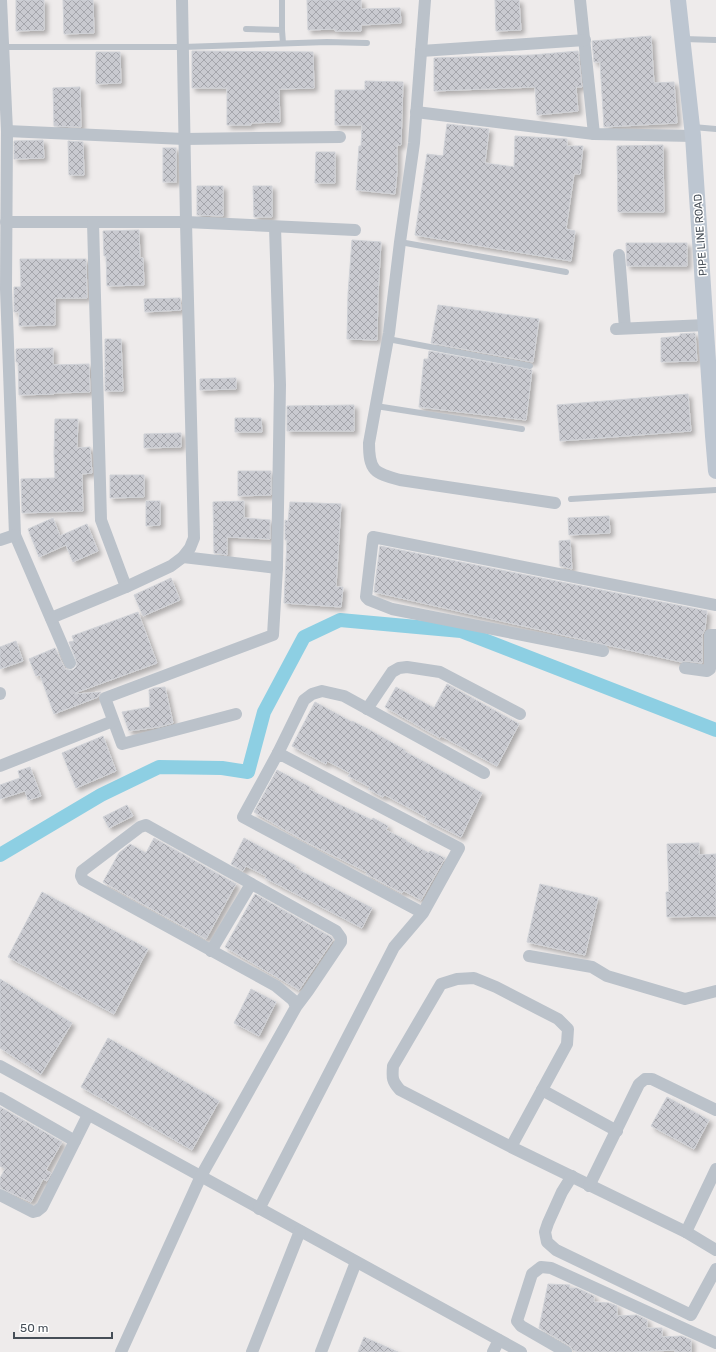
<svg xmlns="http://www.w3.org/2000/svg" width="716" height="1352" font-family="Rubik,sans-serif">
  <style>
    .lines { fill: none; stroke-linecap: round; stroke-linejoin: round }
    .canal { stroke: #8dcfe3; stroke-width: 14 }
    .building { fill: url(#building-cross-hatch); stroke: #d0d2d7; filter: url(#shadow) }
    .lane { stroke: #bbc2ca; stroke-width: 6 }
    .street { stroke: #bbc2ca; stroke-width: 12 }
    .secondary { stroke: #bdc6d1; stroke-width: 16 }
    .labels { text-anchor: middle; stroke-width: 3; stroke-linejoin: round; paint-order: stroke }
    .street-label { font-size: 11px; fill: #464e57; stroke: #fff }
  </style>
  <defs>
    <pattern id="building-cross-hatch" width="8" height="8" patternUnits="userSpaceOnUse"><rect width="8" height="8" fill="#c9cad0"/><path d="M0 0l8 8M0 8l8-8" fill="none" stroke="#a5a6ac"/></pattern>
    <filter id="shadow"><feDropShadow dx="3.5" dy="3.5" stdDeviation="2" flood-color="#0004"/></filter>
  </defs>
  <rect width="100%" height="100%" fill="#eeebeb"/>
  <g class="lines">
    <path class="canal" d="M0 855 101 795 159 767 222 768 248 772 264 712 304 637 340 620 461 631 716 730"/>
  </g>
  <g class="building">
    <path d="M16 0H44V30L16 31Z"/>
    <path d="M63 0H93L94 33 64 34Z"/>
    <path d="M307 0H361V9L400 8 401 23 361 25V31H335V29L308 30Z"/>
    <path d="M495 0H519L521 30 496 31Z"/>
    <path d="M651 36 654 83 674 82 677 123 604 127 600 62H594L592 41Z"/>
    <path d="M192 51 313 52 314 88 279 89 280 122 251 123V125H227V88H192Z"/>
    <path d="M578 51 582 87H576L578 111 537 115 535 87 434 91V58L532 55Z"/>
    <path d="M96 52H120L121 83 96 84Z"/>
    <path d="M365 81 403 82 401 145H397V172L395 194 356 190 359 146H361L362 125H335V90H365Z"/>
    <path d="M80 87 81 127 54 126 53 88Z"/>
    <path d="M447 124 489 129 485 163 514 167 515 136 567 139V146H583L580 174H574L566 229 575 231 571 261 415 235 427 154 443 156Z"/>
    <path d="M43 140 44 158 14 159V141Z"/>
    <path d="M68 141 83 142 84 175H69Z"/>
    <path d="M663 145 664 212H618L617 146Z"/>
    <rect x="163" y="148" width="13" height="34"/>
    <path d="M316 152H335V183H315Z"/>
    <path d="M197 186H223V216L197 215Z"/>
    <path d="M253 186H272V217H254Z"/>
    <path d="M139 230 140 258H143L144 285 107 286 106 256H104L103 231Z"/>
    <path d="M352 240 381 242 378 295 377 340 347 339 348 294Z"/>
    <path d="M626 243H687V266H627Z"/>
    <path d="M20 259H86L87 298H55V325L19 326V312H14V287H21Z"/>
    <path d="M180 298 181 310 145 312 144 299Z"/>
    <path d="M438 305 539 319 533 362 431 343Z"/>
    <path d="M695 333 697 361 661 362V338L680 336V334Z"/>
    <path d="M105 339H121L123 391H105Z"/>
    <path d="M53 348V365L89 364 90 392 54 393V394L19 395 18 362H16V349Z"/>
    <path d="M429 351 532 370 526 420 419 407 424 359H428Z"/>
    <path d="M236 378V389L200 390V379Z"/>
    <path d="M688 394 691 431 560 441 557 405Z"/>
    <path d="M354 405V431H287V406Z"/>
    <path d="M235 418H261L262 432H235Z"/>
    <path d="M55 419H78L77 448 90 447 92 473 82 474 83 511 22 513 21 479 55 478 54 453Z"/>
    <path d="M181 433V447L144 448V434Z"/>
    <path d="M238 471H271V495L238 496Z"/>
    <path d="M110 475H144V497L110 498Z"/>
    <path d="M146 501H160V525L146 526Z"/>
    <path d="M244 501V518L270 520V539L227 537V555L214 553 213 502Z"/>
    <path d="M290 502 341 504 336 587H343L341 607 284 603 287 540H285V520L288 521Z"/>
    <path d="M609 516 610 533 569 535 568 518Z"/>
    <path d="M53 518 60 536 87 524 98 551 73 562 66 545 39 557 28 529Z"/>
    <path d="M570 540 572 569 560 566 559 541Z"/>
    <path d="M380 546 707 611 705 629 702 635V663L686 661 681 662 374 592Z"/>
    <path d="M171 578 180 600 143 616 134 595Z"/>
    <path d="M138 612 157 663 75 693V694L101 692 98 697 54 714 40 675 36 676 29 659 55 648 65 669 69 670H73L76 667 77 663 69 642 74 641 72 636Z"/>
    <path d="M16 641 23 661 0 669V647Z"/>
    <path d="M447 684 519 724 497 766 441 736 440 738 385 707 396 687 434 708Z"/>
    <path d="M165 687 173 723 158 727 129 731 122 712 150 707 149 690 154 688Z"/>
    <path d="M315 702 352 722V721L368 729 405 750 404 751 482 793 461 837 425 819 426 817 385 795 383 797 368 789 370 787 348 776 350 773 327 761 326 764 292 746Z"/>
    <path d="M103 736 116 771 76 788 62 753Z"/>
    <path d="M30 767 41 796 28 800 25 791 0 799V785L20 778 18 771Z"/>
    <path d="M277 770 310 787 309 789 332 801 372 820 373 818 388 826 386 830 406 840V841L429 853 430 851 445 858 421 900 404 891 402 893 366 874 367 872 310 844 254 812Z"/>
    <path d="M127 805 133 816 109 828 103 817Z"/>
    <path d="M154 838 236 884 206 939 103 882 119 853 130 844 146 853Z"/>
    <path d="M244 838 296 866 295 868 372 908 362 928 265 878 266 876 246 866 243 871 231 864Z"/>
    <path d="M699 843V855L716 854V916L667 917 666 892H669L667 844Z"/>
    <path d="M540 884 598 898 585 955 527 942Z"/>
    <path d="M42 892 148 949 114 1014 8 957Z"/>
    <path d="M255 894 331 937 333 940 299 990 225 947Z"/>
    <path d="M0 979 72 1023 41 1074 0 1048Z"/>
    <path d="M251 989 276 1002 259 1036 234 1023Z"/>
    <path d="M108 1038 219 1101 192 1150 81 1087Z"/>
    <path d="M667 1097 709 1120 694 1149 651 1126Z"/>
    <path d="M0 1107 62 1142 46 1170 51 1173 47 1181 43 1179 31 1202 0 1188V1178L5 1169 0 1166Z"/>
    <path d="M548 1284 570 1285 569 1288H577L594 1296V1302L609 1303 617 1306V1316L637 1315 647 1320V1328H662V1337L682 1336 691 1340V1352H675V1350L633 1352H578L573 1350 570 1346 539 1328Z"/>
    <path d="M364 1337 398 1352H358Z"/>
  </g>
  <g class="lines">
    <g class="lane">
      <path d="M282 0V30"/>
      <path d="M246 29 282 30 283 43"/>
      <path d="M684 39 716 40"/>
      <path d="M3 47H183L327 42 367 43"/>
      <path d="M693 127 716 129"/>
      <path d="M400 242 566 272"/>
      <path d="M388 339 530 366"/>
      <path d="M376 406 522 429"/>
      <path d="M571 499 716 490"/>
    </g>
    <g class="street">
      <path d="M1 0 7 131 6 289 15 535 70 663"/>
      <path d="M425 0 414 143 400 242 389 333 369 443C369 471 374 473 400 480L555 503"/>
      <path d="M580 0 594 134"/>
      <path d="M421 51 585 40"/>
      <path d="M416 112 594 134 693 136"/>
      <path d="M7 131 184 139 340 137"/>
      <path d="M6 222H186L355 230"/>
      <path d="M93 222 101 520 126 587"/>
      <path d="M619 255 625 328"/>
      <path d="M616 329 706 325"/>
      <path d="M0 540 15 535"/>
      <path d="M183 557 277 568"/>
      <path d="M51 618 126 587 171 566 183 557 190 548 194 538 186 222 182 0"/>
      <path d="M603 651 392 609 369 600 366 597 373 537 716 605"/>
      <path d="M685 668 707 671 710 669V635H716"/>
      <path d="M0 693V694"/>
      <path d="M367 709 392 672 399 668 407 667 440 672 520 714"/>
      <path d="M236 714 122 744 105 698 273 635 277 568 280 385 275 227"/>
      <path d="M278 753 304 700 312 694 322 691 344 696 484 773"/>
      <path d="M0 766 113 721"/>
      <path d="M211 951 251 884"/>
      <path d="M529 956 592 967 607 976 685 999 716 991"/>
      <path d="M0 1066 521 1352"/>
      <path d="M542 1090 617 1131"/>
      <path d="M0 1098 75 1141"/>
      <path d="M511 1147 567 1044 568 1029 558 1019 496 987 474 978 457 979 441 984 393 1066C392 1078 392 1081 400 1090L511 1147 686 1232 716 1250"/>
      <path d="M572 1176 562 1192 548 1223 545 1232 547 1242 556 1250 691 1315 716 1269"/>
      <path d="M589 1186 639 1084 645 1079H652L716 1110"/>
      <path d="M0 1195 33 1212 37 1211 42 1207 88 1115"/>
      <path d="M259 1209 394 947 423 913 243 817 278 753 459 848 423 913"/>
      <path d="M686 1232 716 1169"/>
      <path d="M121 1352 201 1176 296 1007 293 1000 276 986 83 880 81 876 82 871 140 827 146 825 336 931 341 938V942L308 991 296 1007"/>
      <path d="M252 1352 300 1231"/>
      <path d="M321 1352 356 1262"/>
      <path d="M493 1352 499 1340"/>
      <path d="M566 1352 521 1326 517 1321 532 1274 541 1267 551 1268 716 1343"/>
    </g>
    <path class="secondary" d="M678 0 693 136 713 436 716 471"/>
  </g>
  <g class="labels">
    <g class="street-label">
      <text transform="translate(700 235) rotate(-94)" y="4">PIPE LINE ROAD</text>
    </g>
  </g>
  <path d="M14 1332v6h98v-6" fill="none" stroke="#464e57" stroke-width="2"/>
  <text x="20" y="1332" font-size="12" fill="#464e57" stroke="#ffffff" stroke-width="3" paint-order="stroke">50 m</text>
</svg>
